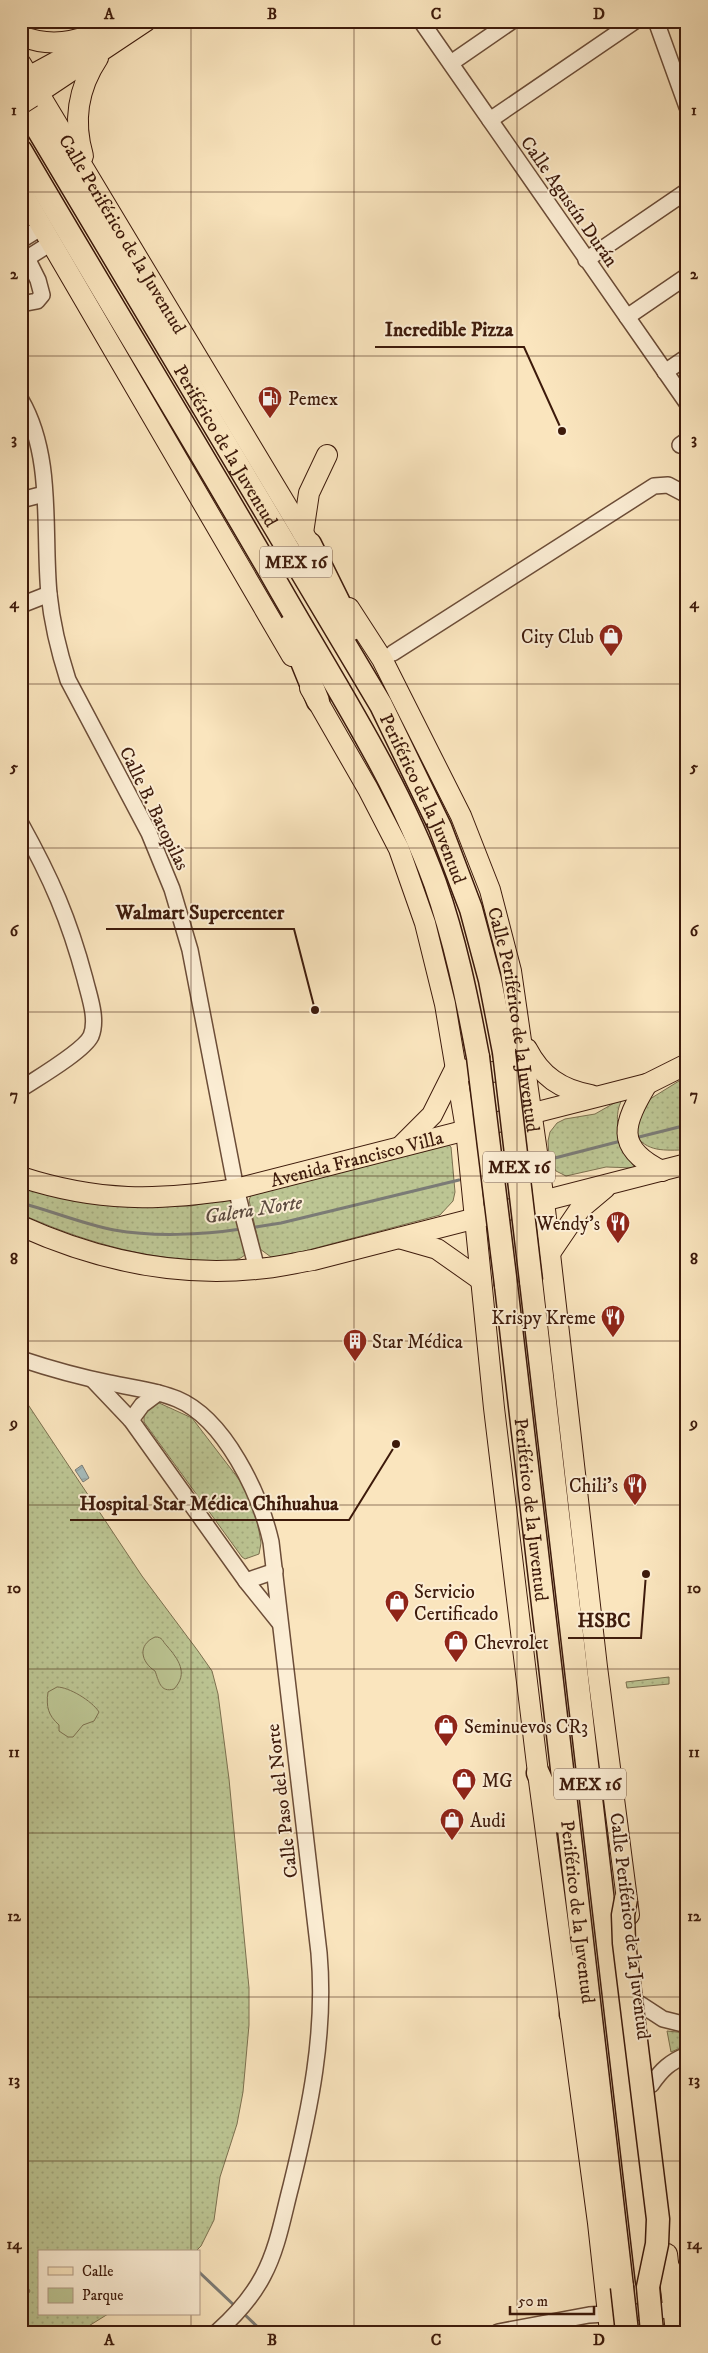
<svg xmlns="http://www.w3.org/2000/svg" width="708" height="2353" font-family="'IM FELL DW Pica',serif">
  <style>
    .green { fill: url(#green-dots); stroke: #7c704f }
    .pitch { fill: #bcc593; stroke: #7c704f }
    .water { fill: url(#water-waves); stroke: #7b7b76 }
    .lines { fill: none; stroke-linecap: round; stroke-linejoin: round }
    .stream { stroke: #7b7b76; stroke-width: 3 }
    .minor-casing { stroke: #6c4d38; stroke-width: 18 }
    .major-casing { stroke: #3d1a0b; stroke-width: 22 }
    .highway-casing { stroke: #3d1a0b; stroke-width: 25 }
    .minor { stroke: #fceed5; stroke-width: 15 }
    .major { stroke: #fae5be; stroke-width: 20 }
    .highway { stroke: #fae5be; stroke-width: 22 }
    .major-bridge-casing { stroke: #3d1a0b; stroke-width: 22; stroke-linecap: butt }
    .highway-bridge-casing { stroke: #3d1a0b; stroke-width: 25; stroke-linecap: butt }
    .major-bridge { stroke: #fae5be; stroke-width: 20 }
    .highway-bridge { stroke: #fae5be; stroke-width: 22 }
    .grid { fill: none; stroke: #3d1a0b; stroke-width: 1; stroke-opacity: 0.55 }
    .labels { text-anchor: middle; stroke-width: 4; stroke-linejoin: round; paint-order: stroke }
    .shield { fill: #fceed5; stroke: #765a48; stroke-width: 1 }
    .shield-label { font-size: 18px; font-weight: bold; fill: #3d1a0b }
    .street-label { font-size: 19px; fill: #3d1a0b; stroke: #fceed5 }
    .poi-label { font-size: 19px; fill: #3d1a0b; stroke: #fceed5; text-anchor: start }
    .water-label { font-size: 20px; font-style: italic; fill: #5c4b40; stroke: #fceed5 }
    .leader { fill: none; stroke: #3d1a0b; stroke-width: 2 }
    .callout-dot { fill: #3d1a0b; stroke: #fceed5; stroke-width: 2 }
    .callout-label { font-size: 20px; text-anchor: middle; font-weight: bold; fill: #3d1a0b; stroke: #fceed5; stroke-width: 4; stroke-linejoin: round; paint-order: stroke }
    .neatline { fill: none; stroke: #3d1a0b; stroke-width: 2 }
    .grid-label { font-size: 16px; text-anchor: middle; font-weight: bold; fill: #3d1a0b }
  </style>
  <defs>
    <pattern id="green-dots" width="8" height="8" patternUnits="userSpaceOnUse" patternTransform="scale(1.25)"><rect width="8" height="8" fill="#bcc593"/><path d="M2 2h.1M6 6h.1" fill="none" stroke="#a2a97d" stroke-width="1.8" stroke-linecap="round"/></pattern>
    <pattern id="water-waves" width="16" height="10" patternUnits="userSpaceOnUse" patternTransform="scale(1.25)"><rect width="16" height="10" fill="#a5bcbd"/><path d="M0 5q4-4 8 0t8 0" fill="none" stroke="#8fa1a1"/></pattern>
  </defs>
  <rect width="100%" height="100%" fill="#fae5be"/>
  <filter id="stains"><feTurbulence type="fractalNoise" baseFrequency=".004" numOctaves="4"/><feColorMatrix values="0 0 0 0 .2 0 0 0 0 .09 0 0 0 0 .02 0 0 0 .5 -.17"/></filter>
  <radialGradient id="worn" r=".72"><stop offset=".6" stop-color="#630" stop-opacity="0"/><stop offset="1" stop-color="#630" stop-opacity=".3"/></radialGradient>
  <g class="green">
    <path d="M687 1076V1150C664 1150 647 1153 634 1133L637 1113 650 1099Z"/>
    <path d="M623 1098C610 1118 622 1149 635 1168L606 1167 566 1176 556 1171 549 1159 548 1141 550 1132 557 1123 565 1119 595 1114Z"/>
    <path d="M445 1142 451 1147 455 1192 453 1201 440 1215 282 1257H271L260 1249 249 1200 252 1193Z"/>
    <path d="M21 1184 120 1206H191L227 1199 234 1204 245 1255C235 1264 216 1261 204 1261 139 1258 80 1240 21 1214Z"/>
    <path d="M21 1394 142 1576 198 1651 212 1671 218 1694 229 1779 249 1988V2025L243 2092 237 2124 220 2177 214 2220 201 2246 195 2252H39V2314H108L79 2332H21Z"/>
    <path d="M157 1402 192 1418 244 1486 257 1519 261 1543 259 1554 245 1559 242 1557 144 1422V1410Z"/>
    <path d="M669 1677V1684L627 1688 626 1682Z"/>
    <path d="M667 2031 687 2033V2045L671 2052Z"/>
  </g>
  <g class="pitch">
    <path d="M155 1637C163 1637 162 1641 167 1646 178 1659 189 1673 174 1689 160 1693 159 1681 155 1671 141 1662 137 1645 155 1637Z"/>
    <path d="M57 1687C69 1687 92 1701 99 1712L94 1721 83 1725 73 1737H68L59 1731V1725C48 1715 46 1707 48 1692Z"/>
    <path d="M21 2276 30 2291 21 2306Z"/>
  </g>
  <path class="water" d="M82 1465 89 1478 83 1482 75 1470Z"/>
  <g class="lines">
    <g class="stream">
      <path d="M635 1138 687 1125"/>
      <path d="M547 1160 621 1141"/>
      <path d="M21 1203C52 1211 83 1224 114 1230 153 1237 202 1235 241 1229"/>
      <path d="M250 1228 281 1223 459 1180"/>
      <path d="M199 2272 237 2308"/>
      <path d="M243 2313 263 2332"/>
    </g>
    <defs>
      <g id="minor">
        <path d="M421 21 687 403"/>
        <path d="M656 21 687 107"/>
        <path d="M451 63 512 21"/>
        <path d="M490 120 635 21"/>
        <path d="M21 240 42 227"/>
        <path d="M586 260 687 191"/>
        <path d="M21 262 51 243"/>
        <path d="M21 304 37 301 42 295 38 280 27 258"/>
        <path d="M627 317 687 276"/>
        <path d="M665 372 687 357"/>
        <path d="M21 400C54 457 43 531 49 594 52 623 59 652 68 680L149 833 172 889 190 950 236 1189 257 1269"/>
        <path d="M680 445 687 440"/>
        <path d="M21 500 44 494"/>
        <path d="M21 605 49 594"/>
        <path d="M393 653 654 486 668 485 687 495"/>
        <path d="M21 824C51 878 69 919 85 979 89 996 98 1019 91 1036 84 1051 36 1079 21 1089"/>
        <path d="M21 1359C51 1369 80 1377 110 1383 132 1388 156 1390 177 1399 225 1419 260 1494 271 1542L319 1953C326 2033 310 2109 291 2186 283 2216 278 2248 263 2276 252 2297 235 2316 217 2332"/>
        <path d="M93 1380 131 1420 246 1581 279 1622"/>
        <path d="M131 1420 142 1405 158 1393"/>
        <path d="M246 1581 275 1571"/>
        <path d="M640 2004 663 2019 687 2025"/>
        <path d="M651 2085C662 2069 670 2062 687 2055"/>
        <path d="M498 2332 589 2315 687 2309"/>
      </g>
      <g id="major">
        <path d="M21 36C44 45 68 44 90 35"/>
        <path id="s1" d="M21 64 318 558"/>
        <path d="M21 81 78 50 120 21"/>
        <path d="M32 97 146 21"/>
        <path d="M83 156C73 122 78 88 98 58"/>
        <path d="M21 191 292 656"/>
        <path d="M303 533 309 493 327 455"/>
        <path id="s2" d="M349 608 382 659 461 816 490 890 511 971 544 1201 597 1667 629 1915"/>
        <path d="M310 688 368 789 399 849 425 923 445 1004 466 1129 494 1408 538 1773 598 2223 610 2332"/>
        <path d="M527 1049C541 1076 561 1090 591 1095"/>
        <path d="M647 1084C624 1123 613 1147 662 1171"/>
        <path d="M402 1145 432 1115 456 1067C476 1075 503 1075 521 1062"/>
        <path id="s3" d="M21 1177C98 1202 157 1201 236 1189L647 1084 687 1064"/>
        <path d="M21 1226C96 1260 174 1277 256 1269 275 1268 294 1263 313 1260L687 1164"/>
        <path d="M402 1239 437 1249 481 1280"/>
        <path d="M550 1253 580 1209 605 1188"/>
        <path d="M667 2254 676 2332"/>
      </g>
      <g id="highway">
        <path id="s4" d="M21 101 381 705 440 827 471 909 490 980 504 1052"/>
        <path d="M21 151C104 293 190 433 272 575 329 676 395 774 435 883 455 940 467 998 478 1057"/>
        <path d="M310 544 352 629"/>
        <path d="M288 627 318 701"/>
        <path d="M531 1281 647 2281"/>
        <path id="s5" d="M506 1285 622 2287"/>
        <path d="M538 1773 560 1822"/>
        <path d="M571 2014 574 1966"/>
        <path d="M653 2237 660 2257 669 2269"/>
      </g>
    </defs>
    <use href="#minor" class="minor-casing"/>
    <use href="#major" class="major-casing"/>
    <use href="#highway" class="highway-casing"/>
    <use href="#minor" class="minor"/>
    <use href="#major" class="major"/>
    <use href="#highway" class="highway"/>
    <defs>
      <path id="major-bridge" d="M21 104 32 97"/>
      <g id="highway-bridge">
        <path d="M504 1052 531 1281"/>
        <path d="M478 1057 506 1285"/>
        <path d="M626 1899 623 1915 624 1943 658 2219 657 2244 648 2287 652 2332"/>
        <path d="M622 2287 627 2332"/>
      </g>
    </defs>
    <use href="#major-bridge" class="major-bridge-casing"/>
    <use href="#highway-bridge" class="highway-bridge-casing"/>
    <use href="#major-bridge" class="major-bridge"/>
    <use href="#highway-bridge" class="highway-bridge"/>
  </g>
  <path class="grid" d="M191 21V2252M354 21V2332M517 21V2332M21 192H687M21 356H687M21 520H687M21 684H687M21 848H687M21 1012H687M21 1176H687M21 1341H687M21 1505H687M21 1669H687M21 1833H687M21 1997H687M21 2161H687M191 2314V2332"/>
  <defs>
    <symbol id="fuel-pin" viewBox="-11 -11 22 30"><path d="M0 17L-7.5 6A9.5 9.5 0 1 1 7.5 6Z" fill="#8f2418" stroke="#fceed5"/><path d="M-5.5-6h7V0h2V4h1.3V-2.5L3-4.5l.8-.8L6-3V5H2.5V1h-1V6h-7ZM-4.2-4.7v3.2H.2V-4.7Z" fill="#fff"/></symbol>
    <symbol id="shop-pin" viewBox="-11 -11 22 30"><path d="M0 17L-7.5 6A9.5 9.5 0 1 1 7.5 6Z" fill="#8f2418" stroke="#fceed5"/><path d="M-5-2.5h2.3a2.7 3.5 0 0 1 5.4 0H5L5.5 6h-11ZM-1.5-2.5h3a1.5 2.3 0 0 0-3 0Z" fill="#fff"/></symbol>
    <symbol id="restaurant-pin" viewBox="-11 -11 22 30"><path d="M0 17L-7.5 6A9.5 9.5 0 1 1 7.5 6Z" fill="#8f2418" stroke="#fceed5"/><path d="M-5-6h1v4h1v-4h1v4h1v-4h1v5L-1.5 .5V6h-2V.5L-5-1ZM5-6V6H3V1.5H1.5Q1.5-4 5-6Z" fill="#fff"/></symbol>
    <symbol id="building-pin" viewBox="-11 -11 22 30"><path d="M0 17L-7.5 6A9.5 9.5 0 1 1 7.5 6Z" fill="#8f2418" stroke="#fceed5"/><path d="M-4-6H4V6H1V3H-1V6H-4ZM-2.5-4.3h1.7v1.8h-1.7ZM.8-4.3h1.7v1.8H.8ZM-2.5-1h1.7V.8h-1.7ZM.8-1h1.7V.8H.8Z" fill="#fff"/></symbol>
  </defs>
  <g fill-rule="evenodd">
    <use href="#fuel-pin" x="256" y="384" width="28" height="38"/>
    <use href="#shop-pin" x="597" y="622" width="28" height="38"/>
    <use href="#restaurant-pin" x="604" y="1209" width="28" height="38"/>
    <use href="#restaurant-pin" x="599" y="1303" width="28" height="38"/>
    <use href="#building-pin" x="341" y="1327" width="28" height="38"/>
    <use href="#restaurant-pin" x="621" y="1471" width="28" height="38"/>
    <use href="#shop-pin" x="383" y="1588" width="28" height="38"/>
    <use href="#shop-pin" x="442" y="1628" width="28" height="38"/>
    <use href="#shop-pin" x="432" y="1712" width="28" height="38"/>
    <use href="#shop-pin" x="450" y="1766" width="28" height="38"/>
    <use href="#shop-pin" x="438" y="1806" width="28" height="38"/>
  </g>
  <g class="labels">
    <g class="shield">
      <rect x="260" y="546.5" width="72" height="31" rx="4"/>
      <rect x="483" y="1151.5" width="72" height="31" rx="4"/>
      <rect x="554" y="1768.5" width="72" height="31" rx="4"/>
    </g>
    <g class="shield-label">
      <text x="296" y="568">MEX 16</text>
      <text x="519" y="1173">MEX 16</text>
      <text x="590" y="1790">MEX 16</text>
    </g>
    <g class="street-label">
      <text transform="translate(570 201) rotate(55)" y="7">Calle Agustín Durán</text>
      <text dy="7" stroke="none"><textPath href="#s1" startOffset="198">Calle Periférico de la Juventud</textPath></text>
      <text dy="7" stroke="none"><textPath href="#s4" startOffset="401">Periférico de la Juventud</textPath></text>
      <text dy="7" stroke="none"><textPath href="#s4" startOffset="806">Periférico de la Juventud</textPath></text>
      <text transform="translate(155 808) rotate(64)" y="7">Calle B. Batopilas</text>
      <text dy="7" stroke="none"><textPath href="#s2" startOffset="448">Calle Periférico de la Juventud</textPath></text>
      <text dy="7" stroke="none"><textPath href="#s3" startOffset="342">Avenida Francisco Villa</textPath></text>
      <text dy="7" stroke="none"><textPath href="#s5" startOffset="226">Periférico de la Juventud</textPath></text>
      <text transform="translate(281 1801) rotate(-97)" y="7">Calle Paso del Norte</text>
      <text dy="7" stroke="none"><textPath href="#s5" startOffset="631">Periférico de la Juventud</textPath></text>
      <text transform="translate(631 1926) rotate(83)" y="7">Calle Periférico de la Juventud</text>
    </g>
    <g class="poi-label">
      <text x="288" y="405">Pemex</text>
      <text x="594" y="643" text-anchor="end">City Club</text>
      <text x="600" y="1230" text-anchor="end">Wendy's</text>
      <text x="596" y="1324" text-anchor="end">Krispy Kreme</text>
      <text x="372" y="1348">Star Médica</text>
      <text x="618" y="1492" text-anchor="end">Chili's</text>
      <text x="414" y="1598">Servicio<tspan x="414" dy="22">Certificado</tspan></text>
      <text x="474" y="1649">Chevrolet</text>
      <text x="464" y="1733">Seminuevos CR3</text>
      <text x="482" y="1787">MG</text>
      <text x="470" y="1827">Audi</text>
    </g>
    <g class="water-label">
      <text transform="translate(253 1209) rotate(-9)" y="7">Galera Norte</text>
    </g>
  </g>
  <path class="leader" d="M562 431L524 347H375M315 1010L294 929H106M396 1444L349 1520H70M646 1574L641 1638H568"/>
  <g class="callout-dot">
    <circle cx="562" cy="431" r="5"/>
    <circle cx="315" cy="1010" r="5"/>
    <circle cx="396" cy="1444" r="5"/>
    <circle cx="646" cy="1574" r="5"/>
  </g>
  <g class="callout-label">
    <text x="449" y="336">Incredible Pizza</text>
    <text x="200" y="919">Walmart Supercenter</text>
    <text x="209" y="1510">Hospital Star Médica Chihuahua</text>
    <text x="604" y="1627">HSBC</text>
  </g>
  <rect width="708" height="2353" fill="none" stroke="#fae5be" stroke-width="55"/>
  <rect x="38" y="2250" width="162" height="65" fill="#fceed5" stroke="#b09984"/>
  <rect x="48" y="2267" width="25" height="8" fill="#fae5be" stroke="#b09984"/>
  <text x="82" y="2276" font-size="15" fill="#3d1a0b">Calle</text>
  <rect x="48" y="2288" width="25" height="15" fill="#bcc593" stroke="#b09984"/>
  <text x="82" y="2300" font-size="15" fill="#3d1a0b">Parque</text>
  <path d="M510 2306v8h84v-8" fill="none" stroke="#3d1a0b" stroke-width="2.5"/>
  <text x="518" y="2306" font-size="15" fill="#3d1a0b" stroke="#fceed5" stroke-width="4" paint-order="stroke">50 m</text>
  <rect x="28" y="28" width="652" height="2298" class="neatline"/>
  <g class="grid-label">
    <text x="109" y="19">A</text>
    <text x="272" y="19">B</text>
    <text x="436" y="19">C</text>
    <text x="599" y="19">D</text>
    <text x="14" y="115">1</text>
    <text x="694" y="115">1</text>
    <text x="14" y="279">2</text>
    <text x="694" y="279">2</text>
    <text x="14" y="444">3</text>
    <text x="694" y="444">3</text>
    <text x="14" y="608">4</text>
    <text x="694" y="608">4</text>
    <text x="14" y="772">5</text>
    <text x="694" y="772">5</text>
    <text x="14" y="936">6</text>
    <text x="694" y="936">6</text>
    <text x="14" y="1100">7</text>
    <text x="694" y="1100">7</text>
    <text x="14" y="1264">8</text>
    <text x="694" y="1264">8</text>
    <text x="14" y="1428">9</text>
    <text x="694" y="1428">9</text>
    <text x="14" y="1593">10</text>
    <text x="694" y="1593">10</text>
    <text x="14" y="1757">11</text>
    <text x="694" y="1757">11</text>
    <text x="14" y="1921">12</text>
    <text x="694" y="1921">12</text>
    <text x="14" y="2085">13</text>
    <text x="694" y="2085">13</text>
    <text x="14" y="2249">14</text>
    <text x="694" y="2249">14</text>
    <text x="109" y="2345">A</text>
    <text x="272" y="2345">B</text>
    <text x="436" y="2345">C</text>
    <text x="599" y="2345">D</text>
  </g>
  <rect width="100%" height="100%" filter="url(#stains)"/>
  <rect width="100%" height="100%" fill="url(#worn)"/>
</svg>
